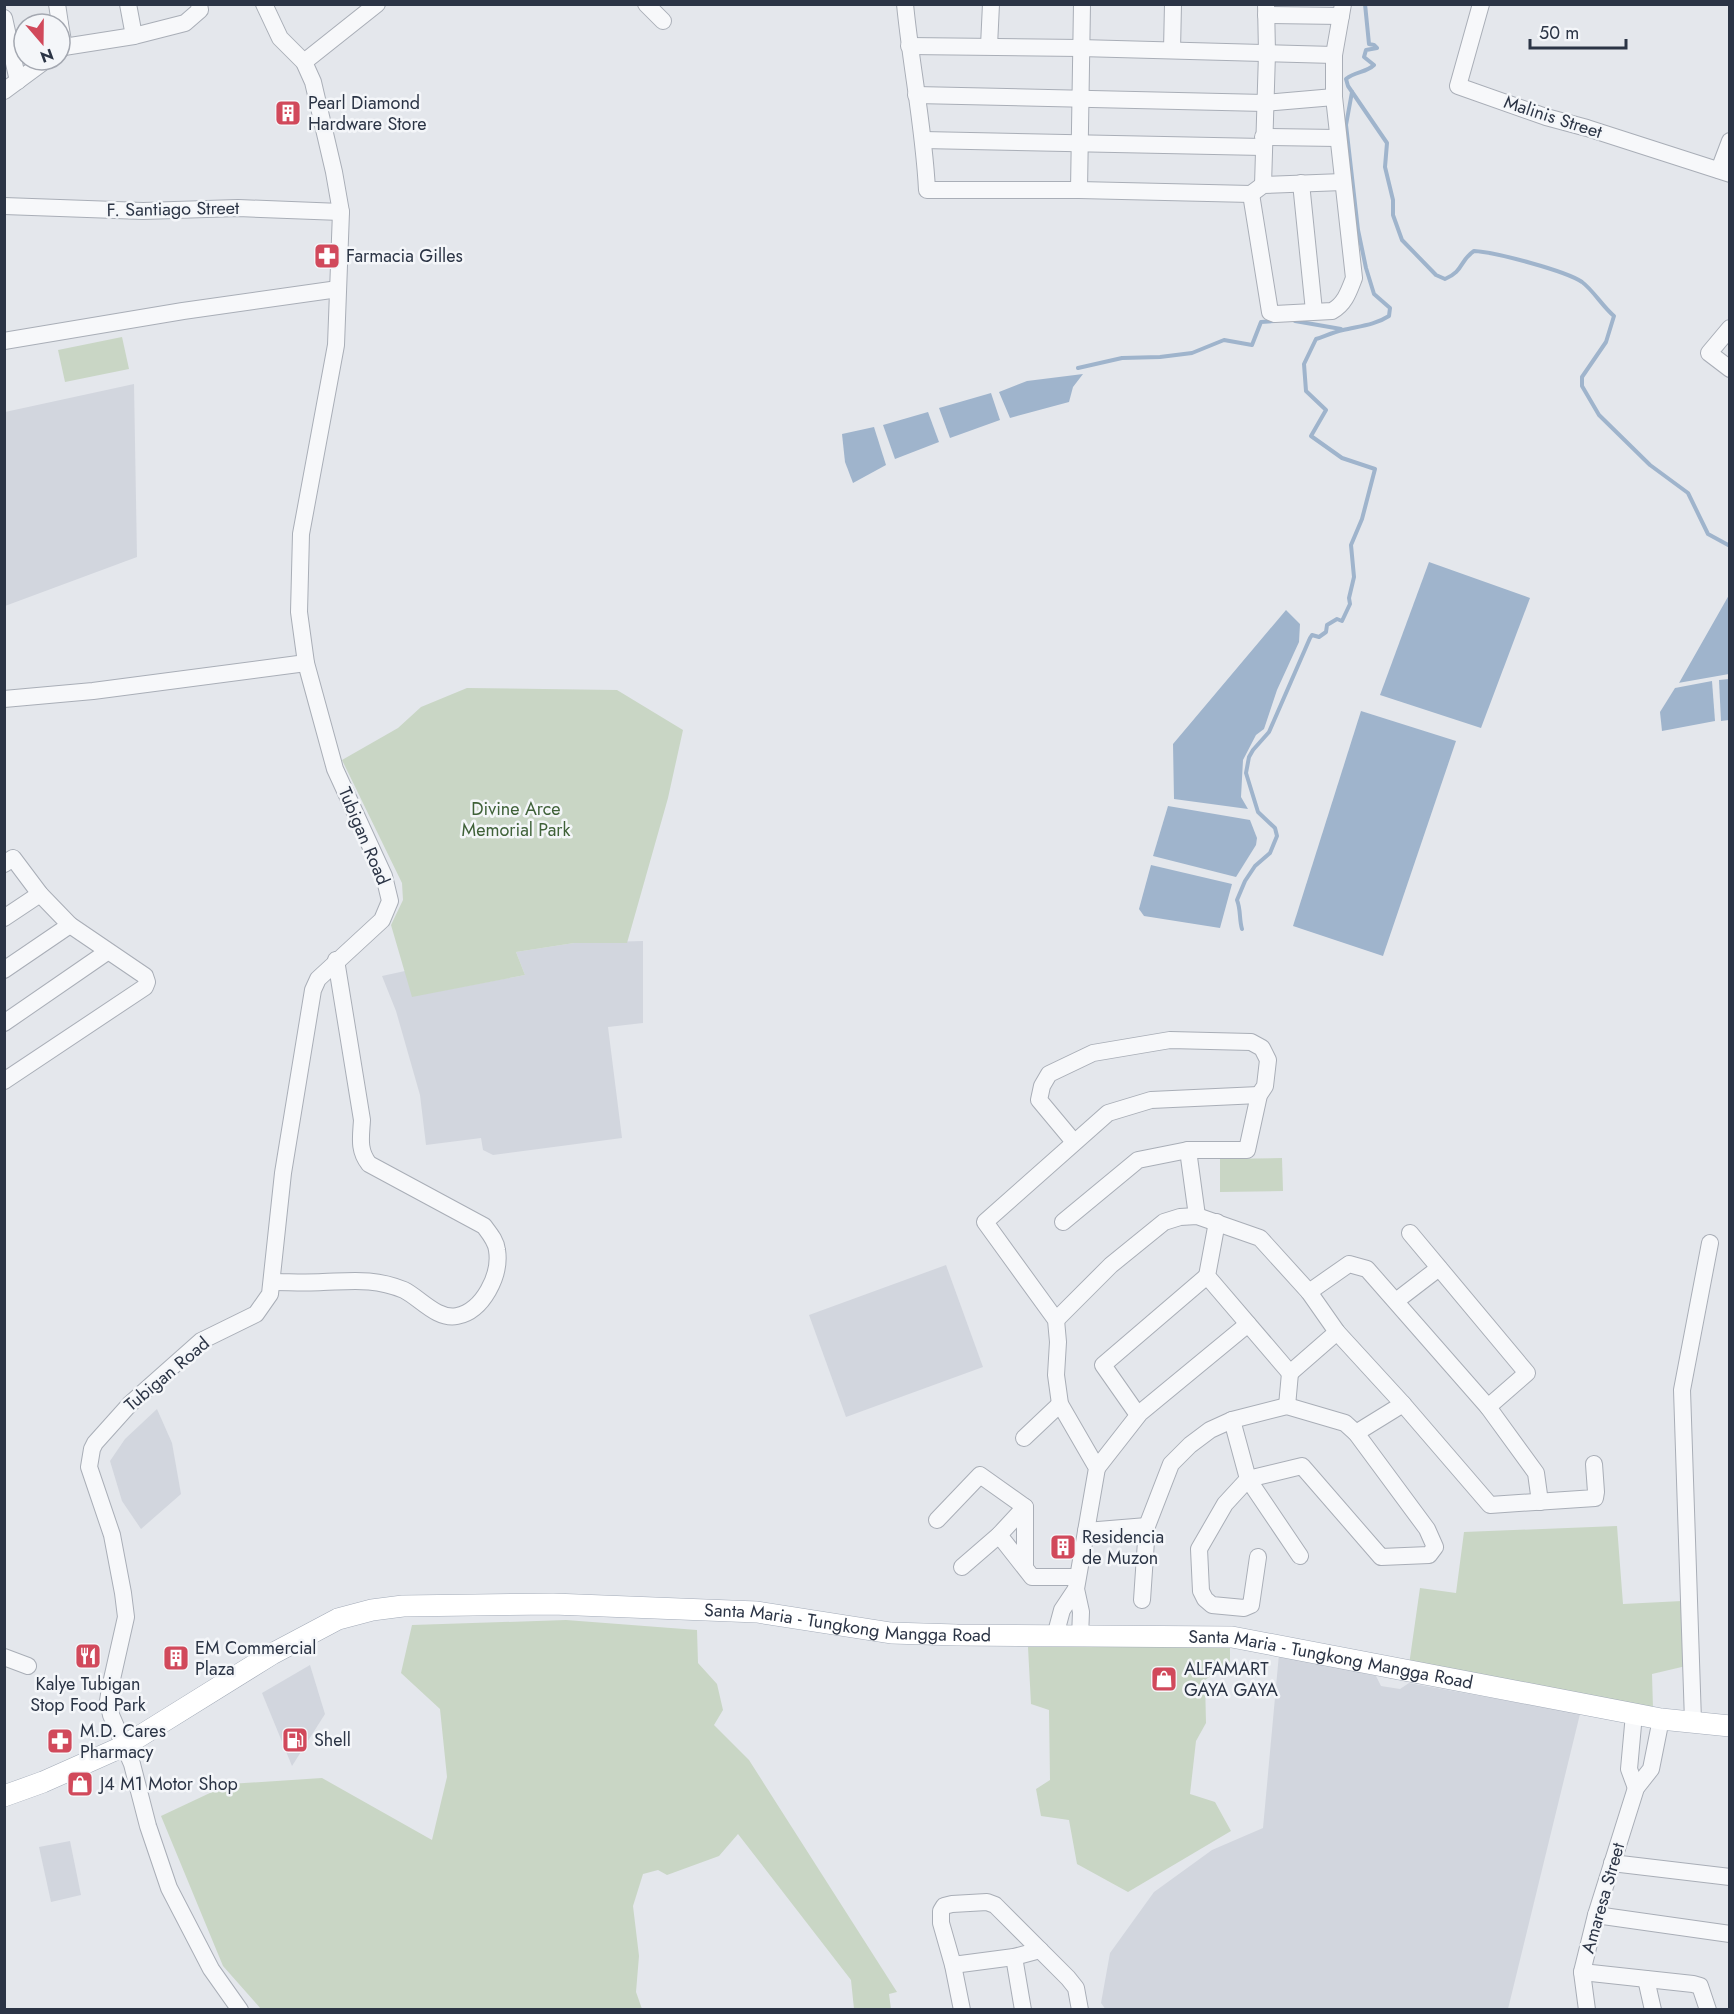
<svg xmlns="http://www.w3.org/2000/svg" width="1734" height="2014" font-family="Jost,sans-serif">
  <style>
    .built { fill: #d2d6de }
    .green { fill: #c9d6c5 }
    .water { fill: #9fb4cc }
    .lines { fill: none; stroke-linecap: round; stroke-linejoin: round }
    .stream { stroke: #9fb4cc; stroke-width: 4 }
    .minor-casing { stroke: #a9aeb7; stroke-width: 18 }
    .major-casing { stroke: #a3abb8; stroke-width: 22 }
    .minor { stroke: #f7f8fa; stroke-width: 16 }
    .major { stroke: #fff; stroke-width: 21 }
    .labels { text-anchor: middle; stroke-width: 5; stroke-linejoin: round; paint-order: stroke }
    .poi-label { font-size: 18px; fill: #2b3445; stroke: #f4f6f9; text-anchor: start }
    .street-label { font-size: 18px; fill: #2b3445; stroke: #f4f6f9 }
    .park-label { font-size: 18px; fill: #3f6138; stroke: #f4f6f9 }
  </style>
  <rect width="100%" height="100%" fill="#e4e7ec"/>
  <g class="built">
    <path d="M134 384 137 557 5 606V412Z"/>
    <path d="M643 941V1023L608 1027 622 1138 493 1155 483 1150 481 1138 426 1145 420 1095 396 1011 382 976 405 971 413 996 525 975 516 952 574 943Z"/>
    <path d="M946 1265 983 1367 846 1417 809 1315Z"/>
    <path d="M157 1409 172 1443 181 1494 141 1529 122 1501 110 1461 125 1439Z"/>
    <path d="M1279 1654 1376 1676 1381 1686 1400 1689 1409 1683 1580 1714 1508 2009 1106 2010 1101 2003 1110 1953 1154 1892 1212 1850 1263 1828Z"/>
    <path d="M310 1665 325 1714 292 1766 262 1693Z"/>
    <path d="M70 1841 81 1895 51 1902 39 1847Z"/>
  </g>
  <g class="green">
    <path d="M122 337 129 369 65 382 58 350Z"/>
    <path d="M467 688 617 690 683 730 668 798 627 943H574L516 952 525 975 412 997 391 925 403 900 402 883 342 760 398 728 421 707Z"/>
    <path d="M1282 1158 1283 1191 1220 1192V1159Z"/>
    <path d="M1617 1526 1623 1604 1682 1601 1686 1666 1652 1674 1653 1709 1409 1665 1420 1588 1456 1593 1464 1532Z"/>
    <path d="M566 1620 697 1630 698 1663 717 1684 723 1710 714 1725 749 1760 897 1992 889 1994 891 2009H854L851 1980 738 1834 719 1856 667 1875 658 1870 643 1874 633 1906 639 1956 636 1992 642 2009H261L223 1966 161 1816 229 1784 322 1778 432 1840 447 1777 440 1709 401 1673 412 1625Z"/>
    <path d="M1028 1647H1230V1662L1205 1680 1206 1723 1196 1741 1190 1794 1215 1802 1231 1831 1128 1892 1077 1864 1069 1820 1041 1816 1036 1789 1050 1780 1049 1710 1031 1704Z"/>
  </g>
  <g class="water">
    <path d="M1083 374 1073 387 1069 402 1010 418 999 392 1027 381Z"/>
    <path d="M991 393 1000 420 950 438 939 408Z"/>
    <path d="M928 412 939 442 895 459 883 425Z"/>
    <path d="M874 427 886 465 853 483 845 462 842 434Z"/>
    <path d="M1429 562 1530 598 1481 728 1380 695Z"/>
    <path d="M1729 595V674L1678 683H1679Z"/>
    <path d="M1286 610 1300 624 1299 642 1277 690 1264 729 1256 735 1243 760 1241 797 1248 809 1174 799 1173 744Z"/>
    <path d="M1729 679V720L1721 721 1719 680Z"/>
    <path d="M1712 681 1715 721 1662 731 1660 712 1675 688Z"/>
    <path d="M1361 711 1456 741 1383 956 1293 926Z"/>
    <path d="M1168 806 1250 820 1257 838 1256 845 1236 877 1153 856Z"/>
    <path d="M1151 865 1232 884 1220 928 1144 916 1139 909Z"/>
  </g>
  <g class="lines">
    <g class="stream">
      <path d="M1365 4 1369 44 1374 45 1377 48 1366 50 1364 57 1374 65C1366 73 1355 71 1346 79L1348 86 1387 143 1385 167 1393 200V215L1402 240 1436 275 1445 279C1464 271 1459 261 1474 251 1495 252 1566 271 1582 282 1593 290 1603 307 1614 316L1606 342 1582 377V386L1599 415 1650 465 1688 493 1708 534 1730 546"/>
      <path d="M1295 321 1341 329"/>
      <path d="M1078 368 1122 358 1160 357 1192 353 1224 340 1252 345 1261 322 1275 321"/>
      <path d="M1242 929C1239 919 1241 910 1237 900L1245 881 1255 866 1270 853 1277 836 1275 828 1258 812 1246 773 1249 757 1253 750 1269 732 1310 638 1312 635 1319 637 1326 632 1327 625 1337 619 1342 621 1350 604 1349 598 1354 577 1351 545 1362 519 1375 469 1342 458 1311 436 1326 410 1306 391 1304 364 1316 339C1325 336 1334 332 1343 330 1360 326 1375 325 1389 316L1390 308 1374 294 1366 268 1358 230 1346 125 1352 92"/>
    </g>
    <defs>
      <g id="minor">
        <path d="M57 4 60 24"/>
        <path d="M128 4 134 36"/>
        <path d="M646 4 663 21"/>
        <path d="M905 4C911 66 924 128 927 190H1079L1251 194 1263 185 1343 182"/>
        <path d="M1481 4 1458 86 1546 117 1587 128 1730 174"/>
        <path d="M1266 15 1341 16"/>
        <path d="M4 18 18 81"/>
        <path d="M60 24 64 47"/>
        <path d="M909 46 1080 48 1334 55"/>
        <path d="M989 46 991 4"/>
        <path d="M60 50 64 47 134 36 185 23 200 10 199 4"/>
        <path d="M1172 50 1173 4"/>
        <path d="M304 62 377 4"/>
        <path d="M4 91 46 60"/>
        <path d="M916 95 1265 103 1334 97"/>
        <path d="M1263 137 1337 138"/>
        <path d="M923 140 1263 147"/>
        <path d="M1719 170 1730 141"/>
        <path d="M1301 183 1314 311"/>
        <path d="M1263 185 1267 53 1266 4"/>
        <path d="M1079 190 1082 4"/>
        <path d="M1251 194 1270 312 1275 314 1332 311C1345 304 1349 291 1354 278L1334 97V55L1343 4"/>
        <path d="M4 206 143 211 238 208 341 212"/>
        <path d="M1730 328 1709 353 1730 369"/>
        <path d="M4 341 183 311 338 289"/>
        <path d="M4 699 93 691 306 663"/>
        <path d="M4 864 13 858 40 894 70 925 145 976 147 982 145 987 4 1081"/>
        <path d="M4 918 40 894"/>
        <path d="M4 970 70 925"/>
        <path d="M4 1023 107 952"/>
        <path d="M1188 1150 1197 1216"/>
        <path d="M1063 1222 1138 1160 1188 1150H1247L1259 1095 1265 1086 1268 1060 1262 1048 1251 1042 1170 1040 1093 1053 1049 1074 1042 1086 1039 1100 1074 1142"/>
        <path d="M1217 1222 1207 1276 1290 1373 1337 1332"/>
        <path d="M1410 1233 1527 1373 1488 1407"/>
        <path d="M272 1282C289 1282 306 1283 323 1282 353 1281 375 1278 404 1290 420 1298 437 1320 457 1316 483 1311 501 1275 497 1250 496 1241 490 1234 484 1226L369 1164C358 1150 361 1137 362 1120L336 960"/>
        <path d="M1309 1292 1349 1264 1367 1269 1488 1407 1536 1473 1540 1502"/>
        <path d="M1396 1301 1439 1268"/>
        <path d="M1056 1320 1111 1265 1164 1222 1180 1217 1197 1216 1260 1238 1309 1292 1337 1332 1403 1404 1490 1505 1595 1498 1596 1492 1594 1464"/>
        <path d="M1287 1406 1290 1373"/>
        <path d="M1138 1415 1103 1365 1207 1276"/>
        <path d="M1232 1420 1248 1479 1300 1556"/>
        <path d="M1356 1433 1403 1404"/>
        <path d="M1024 1438 1060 1404"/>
        <path d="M1097 1468 1140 1413 1248 1324"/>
        <path d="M937 1520 980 1475 1025 1507V1565"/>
        <path d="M1086 1531 1147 1526"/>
        <path d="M999 1535 1032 1577H1077"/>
        <path d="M962 1567 999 1535 1025 1507"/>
        <path d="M1142 1600 1147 1526 1171 1464 1190 1445 1210 1430 1232 1420 1287 1406 1345 1423 1356 1433 1427 1529 1435 1547 1429 1555 1381 1557 1302 1466 1248 1479 1225 1504 1199 1549 1201 1591 1205 1599 1212 1605 1244 1608 1251 1605 1258 1557"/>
        <path d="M1055 1636 1062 1610 1076 1589"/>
        <path d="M1080 1637 1081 1612 1076 1589 1097 1468 1060 1404 1056 1375 1058 1342 1056 1320 985 1222 1108 1113 1151 1100 1259 1095"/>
        <path d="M4 1657 28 1666"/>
        <path d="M1634 1714 1629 1769 1636 1788"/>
        <path d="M1693 1721 1682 1390 1710 1243"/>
        <path d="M1612 1863 1730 1877"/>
        <path d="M1596 1915 1730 1934"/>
        <path d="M1014 1957 1023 2010"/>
        <path d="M953 1965 1014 1957 1040 1950"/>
        <path d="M1582 1972 1693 1984 1700 1986 1708 2010"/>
        <path d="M1646 1979 1653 2010"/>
        <path d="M240 2010 211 1969 169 1888 148 1826 132 1764 111 1715 108 1701 110 1688 126 1617 123 1593 112 1535 89 1467 92 1449 95 1443 130 1404 201 1341 256 1314 270 1294 283 1173 313 990 318 979 382 920 390 901 384 876 335 769 306 663 299 612 301 534 336 345 341 212 334 172 313 82 304 62 280 38 264 4"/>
        <path d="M962 2010 953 1965 941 1923V1911L944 1906 952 1904 987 1902 995 1905 1068 1978 1076 1988 1080 2010"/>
        <path d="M1587 2010 1582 1972 1596 1915 1636 1788 1651 1769 1661 1719"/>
      </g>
      <g id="major">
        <path id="s1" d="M4 1796 43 1782 124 1746 272 1654 338 1619 372 1610 403 1606 553 1604 757 1612 891 1633 957 1635 1232 1637 1661 1719 1730 1726"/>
      </g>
    </defs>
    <use href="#minor" class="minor-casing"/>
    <use href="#major" class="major-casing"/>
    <use href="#minor" class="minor"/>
    <use href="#major" class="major"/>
  </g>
  <defs>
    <symbol id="building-square" viewBox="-11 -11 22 22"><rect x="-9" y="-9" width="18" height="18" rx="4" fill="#d1495b" stroke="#f4f6f9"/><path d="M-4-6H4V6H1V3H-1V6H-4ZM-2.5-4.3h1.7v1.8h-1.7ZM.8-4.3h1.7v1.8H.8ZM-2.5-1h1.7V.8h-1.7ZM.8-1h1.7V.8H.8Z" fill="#fff"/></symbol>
    <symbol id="pharmacy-square" viewBox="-11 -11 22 22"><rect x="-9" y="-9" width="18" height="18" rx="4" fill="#d1495b" stroke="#f4f6f9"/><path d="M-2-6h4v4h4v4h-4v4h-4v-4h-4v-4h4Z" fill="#fff"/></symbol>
    <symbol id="restaurant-square" viewBox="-11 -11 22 22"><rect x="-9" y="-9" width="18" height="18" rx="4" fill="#d1495b" stroke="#f4f6f9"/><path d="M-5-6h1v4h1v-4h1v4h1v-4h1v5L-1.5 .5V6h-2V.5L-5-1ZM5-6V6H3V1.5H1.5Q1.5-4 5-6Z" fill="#fff"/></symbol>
    <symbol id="shop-square" viewBox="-11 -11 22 22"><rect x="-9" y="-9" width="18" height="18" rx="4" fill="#d1495b" stroke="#f4f6f9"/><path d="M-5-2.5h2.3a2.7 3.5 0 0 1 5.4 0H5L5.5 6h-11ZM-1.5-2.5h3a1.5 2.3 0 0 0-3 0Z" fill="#fff"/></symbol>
    <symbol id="fuel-square" viewBox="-11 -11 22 22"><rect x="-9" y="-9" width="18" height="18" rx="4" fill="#d1495b" stroke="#f4f6f9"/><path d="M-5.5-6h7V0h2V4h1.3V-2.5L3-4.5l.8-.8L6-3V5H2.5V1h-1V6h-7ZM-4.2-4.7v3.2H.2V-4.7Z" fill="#fff"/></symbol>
  </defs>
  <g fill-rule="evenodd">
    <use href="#building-square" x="273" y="98" width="30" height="30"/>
    <use href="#pharmacy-square" x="312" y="241" width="30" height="30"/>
    <use href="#building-square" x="1048" y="1532" width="30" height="30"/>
    <use href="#restaurant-square" x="73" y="1641" width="30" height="30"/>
    <use href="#building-square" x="161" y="1643" width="30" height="30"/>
    <use href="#shop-square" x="1149" y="1664" width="30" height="30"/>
    <use href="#fuel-square" x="280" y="1725" width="30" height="30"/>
    <use href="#pharmacy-square" x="45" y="1726" width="30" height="30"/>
    <use href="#shop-square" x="65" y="1769" width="30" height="30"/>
  </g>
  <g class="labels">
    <g class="poi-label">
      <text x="308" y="109">Pearl Diamond<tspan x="308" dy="21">Hardware Store</tspan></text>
      <text x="346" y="262">Farmacia Gilles</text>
      <text x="1082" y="1543">Residencia<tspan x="1082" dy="21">de Muzon</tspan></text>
      <text x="195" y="1654">EM Commercial<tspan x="195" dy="21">Plaza</tspan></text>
      <text x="1184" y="1675">ALFAMART<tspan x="1184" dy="21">GAYA GAYA</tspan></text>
      <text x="88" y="1690" text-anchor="middle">Kalye Tubigan<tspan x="88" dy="21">Stop Food Park</tspan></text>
      <text x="80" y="1737">M.D. Cares<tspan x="80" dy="21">Pharmacy</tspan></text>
      <text x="314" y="1746">Shell</text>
      <text x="100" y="1790">J4 M1 Motor Shop</text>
    </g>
    <g class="street-label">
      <text transform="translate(1553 117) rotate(18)" y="6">Malinis Street</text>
      <text transform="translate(173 209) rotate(-1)" y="6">F. Santiago Street</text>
      <text transform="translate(364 836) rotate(67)" y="6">Tubigan Road</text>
      <text transform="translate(167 1374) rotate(-40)" y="6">Tubigan Road</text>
      <text dy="6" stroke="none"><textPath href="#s1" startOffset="891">Santa Maria - Tungkong Mangga Road</textPath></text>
      <text dy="6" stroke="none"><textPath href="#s1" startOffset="1377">Santa Maria - Tungkong Mangga Road</textPath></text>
      <text transform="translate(1603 1898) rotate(-74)" y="6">Amaresa Street</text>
    </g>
    <g class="park-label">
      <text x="516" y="815">Divine Arce<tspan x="516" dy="21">Memorial Park</tspan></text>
    </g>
  </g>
  <rect width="1734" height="2014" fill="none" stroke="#2b3445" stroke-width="12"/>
  <g transform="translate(42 42) rotate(160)"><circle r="28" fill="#f4f6f9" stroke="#a4a8b1" stroke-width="1.5"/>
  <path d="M0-4.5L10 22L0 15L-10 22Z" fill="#d1495b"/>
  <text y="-9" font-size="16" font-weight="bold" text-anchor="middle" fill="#2b3445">N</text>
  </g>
  <path d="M1530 39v9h96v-9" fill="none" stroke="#2b3445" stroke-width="3"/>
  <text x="1539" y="39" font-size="18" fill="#2b3445" stroke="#f4f6f9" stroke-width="4.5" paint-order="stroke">50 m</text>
</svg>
